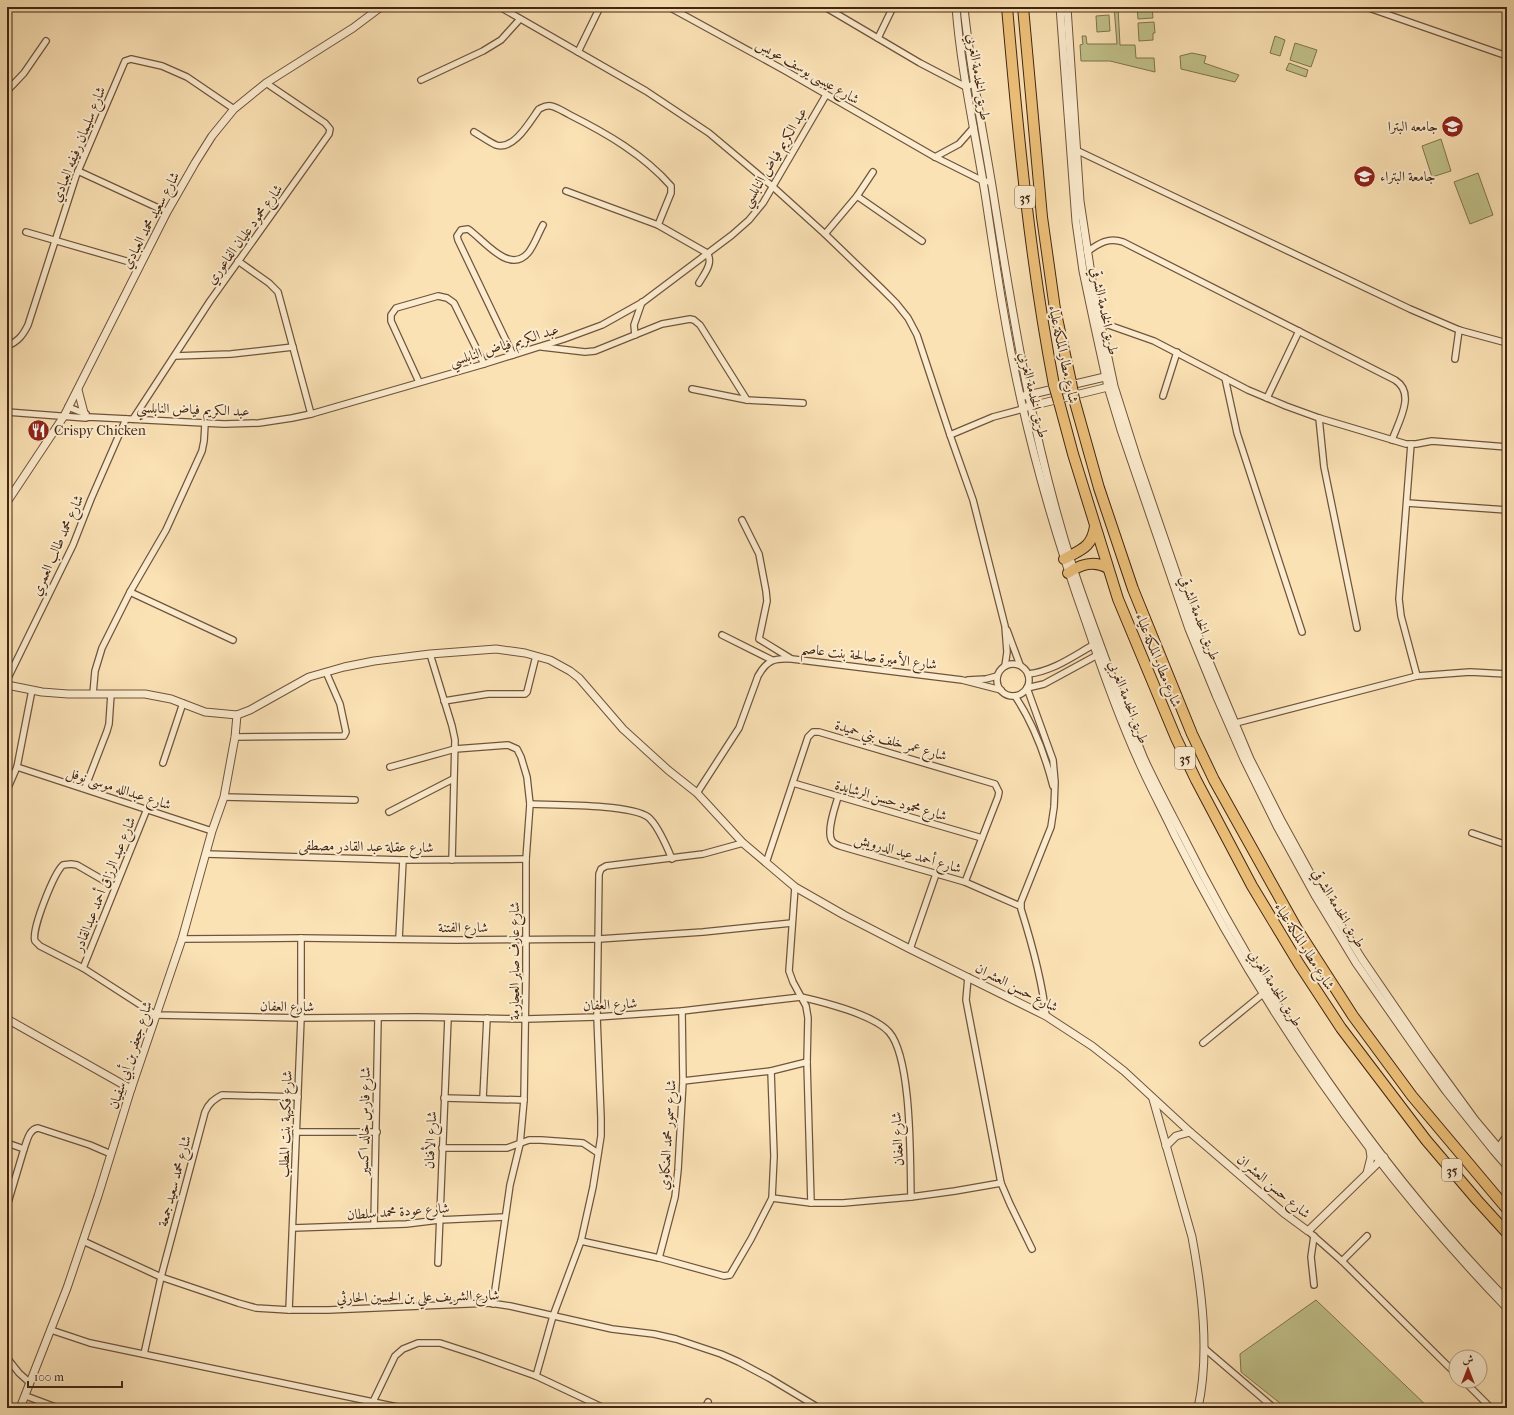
<svg xmlns="http://www.w3.org/2000/svg" width="1514" height="1415" font-family="'IM FELL French Canon',Amiri,serif">
  <style>
    .green { fill: #c1c28b; stroke: #81744f }
    .lines { fill: none; stroke-linecap: round; stroke-linejoin: round }
    .minor-casing { stroke: #70543c; stroke-width: 8 }
    .tertiary-casing { stroke: #70543c; stroke-width: 9 }
    .motorway-casing { stroke: #412513; stroke-width: 12 }
    .minor { stroke: #fceccf; stroke-width: 5.5 }
    .tertiary { stroke: #fceccf; stroke-width: 7 }
    .motorway { stroke: #eec17a; stroke-width: 10 }
    .motorway-bridge-casing { stroke: #412513; stroke-width: 12; stroke-linecap: butt }
    .motorway-bridge { stroke: #eec17a; stroke-width: 10 }
    .labels { text-anchor: middle; stroke-width: 4; stroke-linejoin: round; paint-order: stroke }
    .shield { fill: #fceccf; stroke: #79614b; stroke-width: 1 }
    .shield-label { font-size: 13px; font-weight: bold; fill: #412513 }
    .street-label { font-size: 14px; fill: #412513; stroke: #fceccf }
    .poi-label { font-size: 14px; fill: #412513; stroke: #fceccf; text-anchor: start }
  </style>
  <rect width="100%" height="100%" fill="#fbe2b5"/>
  <filter id="stains"><feTurbulence type="fractalNoise" baseFrequency=".005" numOctaves="4"/><feColorMatrix values="0 0 0 0 .2 0 0 0 0 .09 0 0 0 0 .02 0 0 0 .5 -.17"/></filter>
  <radialGradient id="worn" r=".72"><stop offset=".6" stop-color="#630" stop-opacity="0"/><stop offset="1" stop-color="#630" stop-opacity=".3"/></radialGradient>
  <g class="green">
    <path d="M1114 7H1118L1120 45H1135L1136 58H1154L1155 72 1110 61H1081L1080 45 1083 44 1082 36H1086L1087 44H1117Z"/>
    <path d="M1137 7H1152L1153 18 1138 19Z"/>
    <path d="M1109 15 1110 31 1097 32 1096 16Z"/>
    <path d="M1154 22 1155 33H1153V40L1139 41 1138 23Z"/>
    <path d="M1275 36 1285 40 1280 56 1270 53Z"/>
    <path d="M1295 43 1317 50 1311 67 1290 60Z"/>
    <path d="M1192 53 1206 56 1204 63 1239 75 1235 82 1181 69 1180 56Z"/>
    <path d="M1289 63 1308 70 1306 77 1286 70Z"/>
    <path d="M1441 139 1451 171 1432 177 1422 146Z"/>
    <path d="M1478 173 1493 215 1470 224 1454 182Z"/>
    <path d="M1316 1300 1429 1408H1286L1241 1372 1240 1354Z"/>
  </g>
  <g class="lines">
    <defs>
      <g id="minor">
        <path d="M500 7 646 91 709 133 772 186 825 234 881 288 896 303 908 318 917 335 950 435 973 500 1005 626 1007 652 1005 666"/>
        <path d="M669 7 784 70 935 157 983 181 991 182"/>
        <path d="M825 7 920 63 966 87 974 84"/>
        <path d="M1366 7 1507 56"/>
        <path d="M878 38 893 7"/>
        <path d="M578 52 600 7"/>
        <path d="M421 80 483 51 501 40 520 19"/>
        <path d="M7 91 24 73 46 41"/>
        <path d="M474 132C481 136 489 142 496 145 514 151 530 121 539 109 543 107 546 105 551 106 557 107 564 112 570 115 606 133 644 155 671 186V193L658 225"/>
        <path d="M1076 150 1410 309 1459 330 1507 343"/>
        <path d="M935 157 959 144 974 127"/>
        <path d="M78 171 167 212"/>
        <path d="M566 191 658 225 707 253C714 263 704 274 699 283"/>
        <path d="M857 196 922 241"/>
        <path d="M26 232 140 265"/>
        <path d="M825 234 857 196 873 172"/>
        <path d="M1087 252C1099 243 1109 237 1123 242L1395 380C1416 393 1399 421 1392 440"/>
        <path d="M238 261 269 283 278 292 311 414"/>
        <path d="M1100 322 1154 341 1248 390 1286 406 1319 418 1406 444H1416L1432 441 1507 447"/>
        <path d="M635 335 634 325 642 302"/>
        <path d="M7 346C18 342 23 335 28 325L76 176 125 61 131 59 162 66 187 77 234 109"/>
        <path d="M542 347 585 352 595 351 662 324 690 319 694 320 700 325 747 400"/>
        <path d="M513 355 458 240 457 236 461 230 468 229C483 239 509 275 528 253 534 246 538 234 543 225"/>
        <path d="M175 356 231 354 293 347"/>
        <path d="M1455 359 1459 330"/>
        <path d="M1225 378 1237 433 1302 632"/>
        <path d="M419 382 391 321V315L396 308 438 296 447 298 454 303 484 364"/>
        <path d="M692 389 747 400 803 403"/>
        <path d="M1163 396 1177 352"/>
        <path d="M1267 398 1299 331"/>
        <path d="M68 407 86 414"/>
        <path d="M7 412 86 418 89 417 224 424 259 423 292 418 311 414 484 364 564 339 602 325 643 302 732 235 749 220 763 203 826 95"/>
        <path d="M1319 418 1324 467 1357 628"/>
        <path d="M133 419 210 301 329 134 330 129 325 123 266 83"/>
        <path d="M950 435 993 417 1023 409"/>
        <path d="M1411 444 1399 599 1401 616 1417 676"/>
        <path d="M1407 503 1507 510"/>
        <path d="M742 520 759 554 766 591 767 601 759 639 790 658"/>
        <path d="M130 592 233 640"/>
        <path d="M1007 630 1020 665"/>
        <path d="M722 635 772 660"/>
        <path d="M1507 652V718"/>
        <path d="M430 654 452 726 455 740 452 860"/>
        <circle cx="1013" cy="680" r="16"/>
        <path d="M1028 674C1053 671 1072 657 1093 645"/>
        <path d="M7 680 73 545 91 499 126 419"/>
        <path d="M968 680 986 679 997 676"/>
        <path d="M1027 688 1053 760 1055 782 1054 807 1051 827 1021 902V909C1032 944 1042 979 1046 1016"/>
        <path d="M1027 688 1044 684 1101 653"/>
        <path d="M93 694 95 671 102 648 130 592 166 530 202 451 204 441 205 424"/>
        <path d="M1015 696C1033 723 1045 755 1053 786"/>
        <path d="M444 701 488 694H525L527 692 536 656"/>
        <path d="M1232 724 1417 676 1470 672 1507 674"/>
        <path d="M235 737 344 736 346 732 340 704 326 672"/>
        <path d="M163 763 183 703"/>
        <path d="M17 767 212 831"/>
        <path d="M390 767 455 749 508 745 517 749 521 757 527 777 530 804 526 859V971L524 1100 520 1144 510 1185 493 1304"/>
        <path d="M793 783 982 838"/>
        <path d="M85 788 107 731 109 724 111 694"/>
        <path d="M7 790 17 767 32 690"/>
        <path d="M697 793 739 728 758 676C767 660 774 658 792 659L962 680 1001 690"/>
        <path d="M224 797 355 800"/>
        <path d="M838 797C835 807 826 832 832 841 834 844 837 845 840 846L965 882 1020 906"/>
        <path d="M530 804C554 805 631 804 648 817 658 825 667 847 672 859"/>
        <path d="M389 812 453 779"/>
        <path d="M1472 833 1507 845"/>
        <path d="M206 854 403 860 526 859"/>
        <path d="M766 863 808 737 813 732H819L995 784 999 792 998 797 965 882"/>
        <path d="M115 887 77 865 71 864 63 865C54 873 31 930 35 941L40 946 83 968 156 1015 301 1018 416 1017 526 1019 597 1017 682 1011 801 997C823 1002 874 1015 889 1032 912 1058 910 1160 911 1197"/>
        <path d="M795 887 789 971 793 982 806 1006 808 1018 807 1062 811 1203"/>
        <path d="M182 939 301 938 456 940 599 939 703 932 792 923"/>
        <path d="M399 939 403 860"/>
        <path d="M910 949 936 874"/>
        <path d="M83 968 147 809"/>
        <path d="M968 977 966 1000 1001 1183 1010 1204 1032 1249"/>
        <path d="M1203 1043 1264 993"/>
        <path d="M683 1081 771 1071 807 1062"/>
        <path d="M444 1098 524 1100"/>
        <path d="M483 1098 487 1018"/>
        <path d="M296 1132H377"/>
        <path d="M7 1143 24 1149 7 1206"/>
        <path d="M442 1148H507L529 1140H541L583 1143 598 1153"/>
        <path d="M24 1149C27 1141 29 1129 38 1128L90 1145 111 1154"/>
        <path d="M1497 1149 1507 1135"/>
        <path d="M772 1198 811 1203H843L911 1197 955 1191 1001 1183"/>
        <path d="M374 1225 378 1018"/>
        <path d="M293 1228 406 1224 439 1220 505 1217"/>
        <path d="M1308 1231 1342 1261 1456 1374"/>
        <path d="M83 1241 161 1277 238 1303 256 1308 289 1310H328L490 1303 510 1306 612 1329 654 1334 676 1339 721 1354 739 1362 769 1378 819 1408"/>
        <path d="M581 1241 659 1258 724 1276 730 1275 751 1239 772 1198 774 1156 771 1071"/>
        <path d="M659 1258 675 1197 678 1170 683 1081 682 1011"/>
        <path d="M1342 1261 1367 1236"/>
        <path d="M438 1263 448 1018"/>
        <path d="M1314 1285 1311 1257 1314 1236"/>
        <path d="M289 1310 301 1018V938"/>
        <path d="M51 1330 90 1343 402 1408"/>
        <path d="M1204 1348 1274 1408"/>
        <path d="M144 1354 161 1277 205 1112C209 1103 213 1100 222 1095L298 1097"/>
        <path d="M7 1358 19 1373 30 1383"/>
        <path d="M536 1376 604 1408"/>
        <path d="M1464 1381 1491 1408"/>
        <path d="M26 1396 58 1408"/>
        <path d="M370 1408 395 1356 403 1349 418 1343H440L477 1355 536 1376 553 1316 581 1241 593 1187 601 1136V1118L597 1017 599 874 601 869 606 866 703 854 743 843"/>
        <path d="M705 1408 708 1402"/>
      </g>
      <g id="tertiary">
        <path d="M956 7C961 72 976 136 986 200 996 267 1006 334 1021 400 1038 475 1060 549 1086 622 1102 670 1119 718 1140 764 1151 789 1164 812 1175 836 1262 1009 1373 1169 1507 1308"/>
        <path d="M964 7C970 69 983 130 993 192 1013 319 1034 447 1074 571 1089 616 1106 661 1123 706 1130 723 1137 742 1144 759 1156 785 1170 811 1183 836 1266 1002 1377 1167 1507 1300"/>
        <path d="M1060 7 1076 222 1083 271 1094 323 1108 387 1121 430 1189 629 1216 695 1244 759 1277 826 1316 897 1356 963 1423 1059 1446 1091 1494 1151 1507 1166"/>
        <path d="M1067 7 1080 201 1093 287 1114 386 1138 462 1195 628 1250 759 1282 822 1321 893 1362 959 1427 1054 1475 1120 1507 1158"/>
        <path d="M78 390 84 413"/>
        <path d="M1024 396 1109 376"/>
        <path d="M1027 407 1112 386"/>
        <path d="M7 502 64 416 167 212 195 163 212 136 234 109 266 83 353 28 381 7"/>
        <path d="M7 685 42 692 68 694H145L171 699 205 712 237 715 250 710 309 677 344 667 374 661 430 654 496 649 525 653 550 660 570 671 579 678 623 729 668 770 697 793 743 843 795 887 844 915 910 949 1046 1016 1092 1046 1124 1071 1190 1132 1285 1214 1308 1231 1384 1157"/>
        <path d="M7 1019 131 1089"/>
        <path d="M1153 1099 1192 1237C1202 1291 1210 1354 1198 1408"/>
        <path d="M1166 1146 1176 1136 1190 1132"/>
        <path d="M1367 1173 1371 1157 1370 1150"/>
        <path d="M20 1408 67 1288 98 1196 131 1089 182 939 212 831 224 797 235 737 237 715"/>
      </g>
      <g id="motorway">
        <path d="M1007 7C1018 134 1030 260 1054 385"/>
        <path d="M1023 7 1042 217 1055 309 1071 382"/>
        <path d="M1074 399 1099 488 1133 589 1192 734 1214 780 1297 929 1353 1016 1412 1096 1507 1209"/>
        <path d="M1059 402 1073 454 1118 599 1176 738 1196 780 1252 886 1299 964 1341 1028 1426 1140 1477 1200 1507 1233"/>
        <path d="M1064 559C1080 550 1092 548 1095 526"/>
        <path d="M1068 573C1081 564 1094 560 1108 568"/>
      </g>
    </defs>
    <use href="#minor" class="minor-casing"/>
    <use href="#tertiary" class="tertiary-casing"/>
    <use href="#motorway" class="motorway-casing"/>
    <use href="#minor" class="minor"/>
    <use href="#tertiary" class="tertiary"/>
    <use href="#motorway" class="motorway"/>
    <defs>
      <g id="motorway-bridge">
        <path d="M1071 382 1074 399"/>
        <path d="M1054 385 1059 402"/>
      </g>
    </defs>
    <use href="#motorway-bridge" class="motorway-bridge-casing"/>
    <use href="#motorway-bridge" class="motorway-bridge"/>
  </g>
  <defs>
    <symbol id="university-disc" viewBox="-11 -11 22 22"><circle r="9.5" fill="#8f2418" stroke="#fceccf"/><path d="M0-5L7-2L0 1L-7-2ZM-4 1L0 2.5L4 1V4Q0 6-4 4Z" fill="#fff"/></symbol>
    <symbol id="restaurant-disc" viewBox="-11 -11 22 22"><circle r="9.5" fill="#8f2418" stroke="#fceccf"/><path d="M-5-6h1v4h1v-4h1v4h1v-4h1v5L-1.5 .5V6h-2V.5L-5-1ZM5-6V6H3V1.5H1.5Q1.5-4 5-6Z" fill="#fff"/></symbol>
  </defs>
  <g fill-rule="evenodd">
    <use href="#university-disc" x="1440" y="114" width="25" height="25"/>
    <use href="#university-disc" x="1352" y="164" width="25" height="25"/>
    <use href="#restaurant-disc" x="26" y="418" width="25" height="25"/>
  </g>
  <g class="labels">
    <g class="shield">
      <rect x="1015" y="186" width="20" height="22" rx="3"/>
      <rect x="1175" y="747" width="20" height="22" rx="3"/>
      <rect x="1442" y="1159" width="20" height="22" rx="3"/>
    </g>
    <g class="shield-label">
      <text x="1025" y="202">35</text>
      <text x="1185" y="763">35</text>
      <text x="1452" y="1175">35</text>
    </g>
    <g class="street-label">
      <text transform="translate(808 71) rotate(30)" y="5">شارع عيسى يوسف عويس</text>
      <text transform="translate(979 77) rotate(81)" y="5">طريق الخدمة الغربي</text>
      <text transform="translate(78 144) rotate(-68)" y="5">شارع سليمان رفيفه العبادي</text>
      <text transform="translate(774 157) rotate(-59)" y="5">عبد الكريم فياض النابلسي</text>
      <text transform="translate(150 220) rotate(-62)" y="5">شارع سعيد محمد العبادي</text>
      <text transform="translate(244 234) rotate(-54)" y="5">شارع محمود عليان الفاعوري</text>
      <text transform="translate(1105 311) rotate(78)" y="5">طريق الخدمة الشرقي</text>
      <text transform="translate(504 345) rotate(-17)" y="5">عبد الكريم فياض النابلسي</text>
      <text transform="translate(1064 354) rotate(78)" y="5">شارع مطار الملكة علياء</text>
      <text transform="translate(1034 395) rotate(77)" y="5">طريق الخدمة الغربي</text>
      <text transform="translate(193 409) rotate(2)" y="5">عبد الكريم فياض النابلسي</text>
      <text transform="translate(57 545) rotate(-66)" y="5">شارع محمد طالب العمري</text>
      <text transform="translate(1200 618) rotate(69)" y="5">طريق الخدمة الشرقي</text>
      <text transform="translate(869 656) rotate(7)" y="5">شارع الأميرة صالحة بنت عاصم</text>
      <text transform="translate(1159 660) rotate(68)" y="5">شارع مطار الملكة علياء</text>
      <text transform="translate(1129 702) rotate(69)" y="5">طريق الخدمة الغربي</text>
      <text transform="translate(891 740) rotate(16)" y="5">شارع عمر خلف بني حميدة</text>
      <text transform="translate(119 788) rotate(18)" y="5">شارع عبدالله موسى نوفل</text>
      <text transform="translate(891 800) rotate(16)" y="5">شارع محمود حسن الرشايدة</text>
      <text transform="translate(366 846) rotate(1)" y="5">شارع عقلة عبد القادر مصطفى</text>
      <text transform="translate(908 853) rotate(16)" y="5">شارع أحمد عيد الدرويش</text>
      <text transform="translate(104 884) rotate(-68)" y="5">شارع عبد الرزاق أحمد عبدالقادر</text>
      <text transform="translate(1339 908) rotate(59)" y="5">طريق الخدمة الشرقي</text>
      <text x="463" y="932">شارع الفتنة</text>
      <text transform="translate(1305 946) rotate(58)" y="5">شارع مطار الملكة علياء</text>
      <text transform="translate(514 961) rotate(-90)" y="5">شارع عارف صابر العجارمة</text>
      <text transform="translate(1017 987) rotate(27)" y="5">شارع حسن العشران</text>
      <text transform="translate(1276 988) rotate(58)" y="5">طريق الخدمة الغربي</text>
      <text transform="translate(610 1004) rotate(-3)" y="5">شارع العفان</text>
      <text transform="translate(287 1006) rotate(1)" y="5">شارع العفان</text>
      <text transform="translate(130 1055) rotate(-72)" y="5">شارع جعفر بن أبي سفيان</text>
      <text transform="translate(364 1121) rotate(-89)" y="5">شارع فارس خالد اكسير</text>
      <text transform="translate(285 1124) rotate(-88)" y="5">شارع فكيهة بنت المطلب</text>
      <text transform="translate(667 1135) rotate(-86)" y="5">شارع سمور محمد العنكاوي</text>
      <text transform="translate(897 1139) rotate(-93)" y="5">شارع العفان</text>
      <text transform="translate(430 1140) rotate(-87)" y="5">شارع الأفنان</text>
      <text transform="translate(174 1181) rotate(-75)" y="5">شارع محمد سعيد جمعة</text>
      <text transform="translate(1274 1186) rotate(40)" y="5">شارع حسن العشران</text>
      <text transform="translate(398 1211) rotate(-4)" y="5">شارع عودة محمد سلطان</text>
      <text transform="translate(418 1296) rotate(-1)" y="5">شارع الشريف علي بن الحسين الحارثي</text>
    </g>
    <g class="poi-label">
      <text x="1438" y="131" text-anchor="end">جامعه البترا</text>
      <text x="1380" y="181">جامعة البتراء</text>
      <text x="54" y="435">Crispy Chicken</text>
    </g>
  </g>
  <rect width="1514" height="1415" fill="none" stroke="#fbe2b5" stroke-width="24"/>
  <rect x="8" y="8" width="1498" height="1399" fill="none" stroke="#412513" stroke-width="2"/>
  <rect x="12" y="12" width="1490" height="1391" fill="none" stroke="#412513"/>
  <g transform="translate(1468 1369)"><circle r="19" fill="#fceccf" stroke="#b19c84"/>
  <path d="M0-3L7 15L0 10L-7 15Z" fill="#8f2418"/>
  <text y="-6" font-size="11" font-weight="bold" text-anchor="middle" fill="#412513">ش</text>
  </g>
  <path d="M28 1381v6h94v-6" fill="none" stroke="#412513" stroke-width="2"/>
  <text x="34" y="1381" font-size="12" fill="#412513" stroke="#fceccf" stroke-width="3" paint-order="stroke">100 m</text>
  <rect width="100%" height="100%" filter="url(#stains)"/>
  <rect width="100%" height="100%" fill="url(#worn)"/>
</svg>
